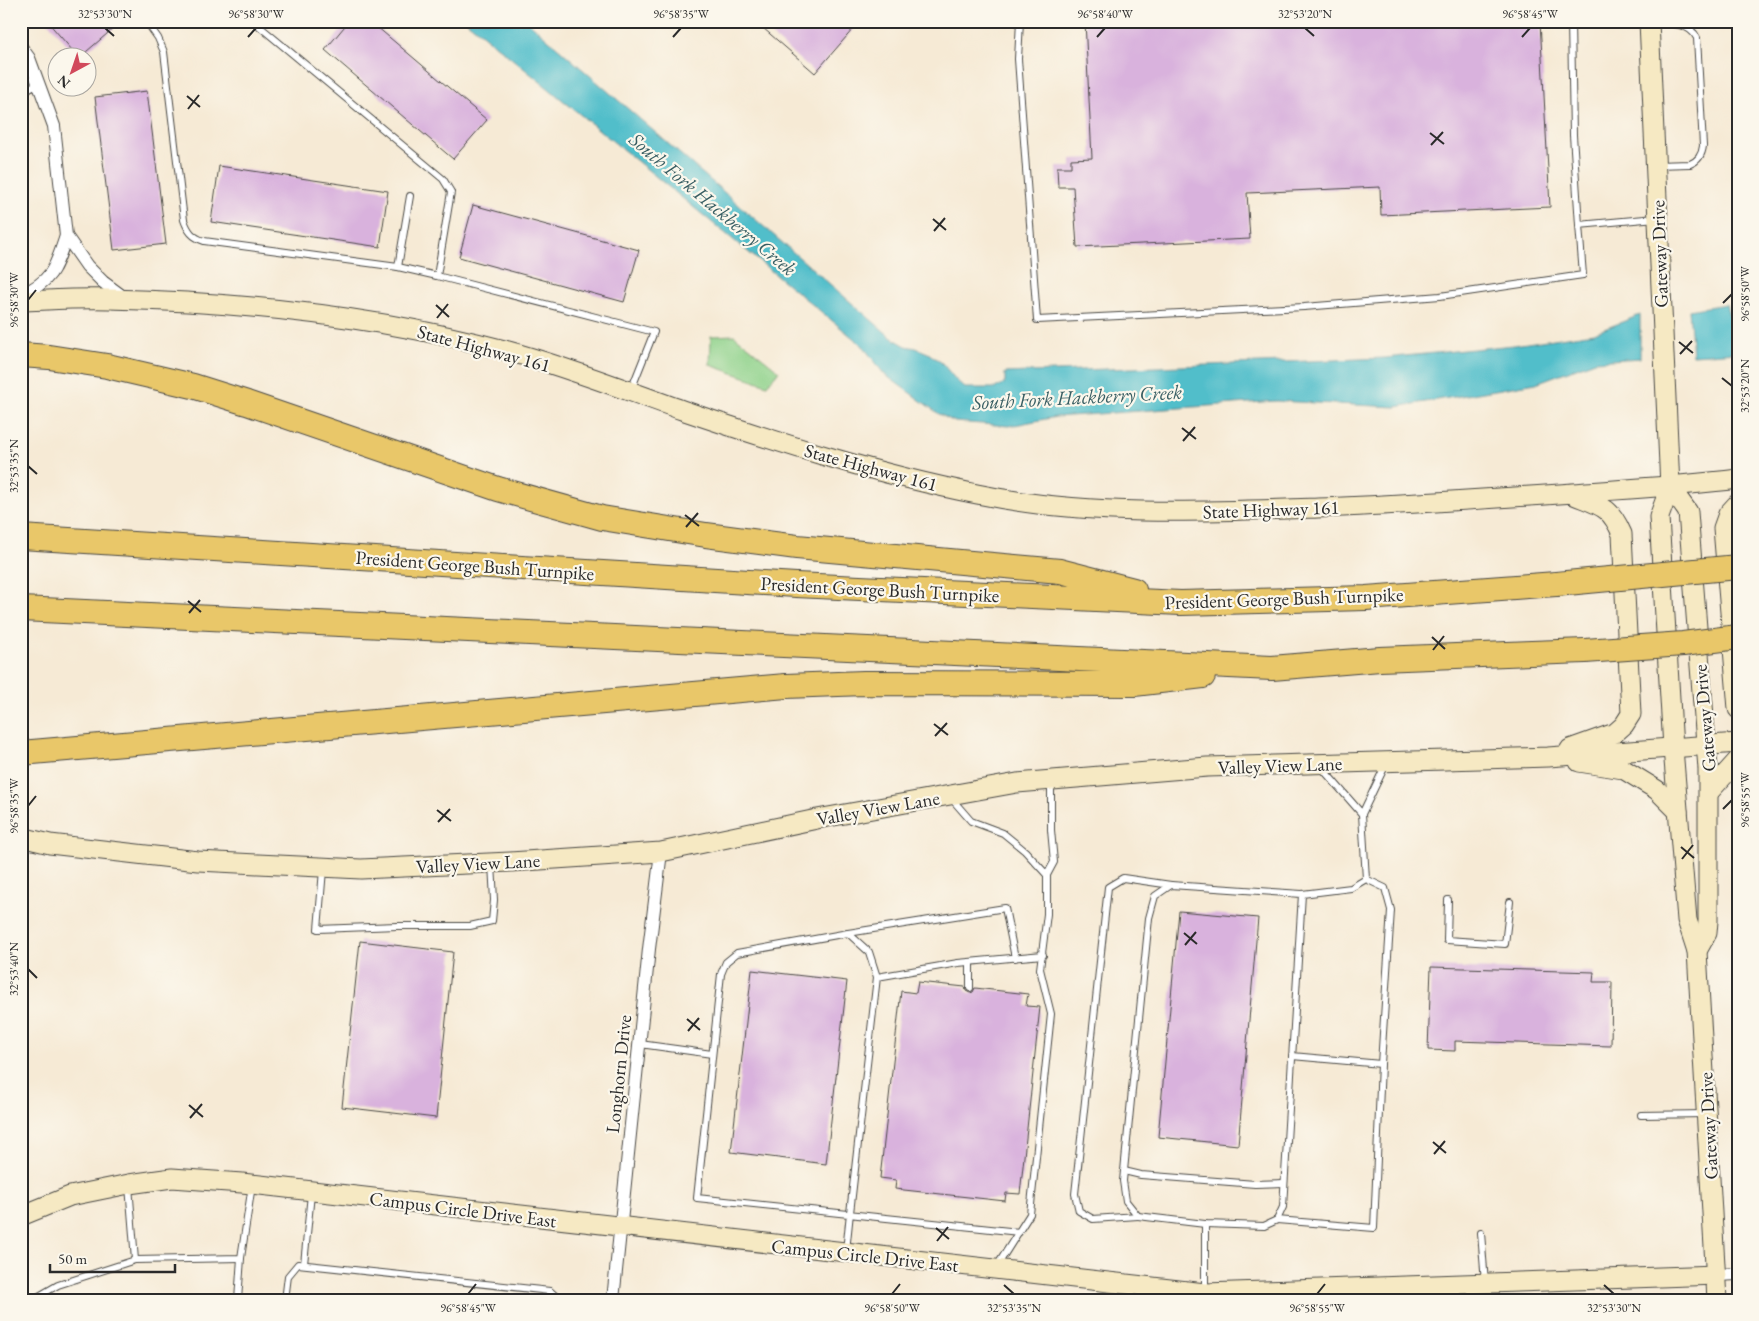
<svg xmlns="http://www.w3.org/2000/svg" width="1759" height="1321" font-family="'EB Garamond',serif">
  <style>
    .green { fill: #8fd28b; stroke: #5d7e5b }
    .water { fill: #51beca; stroke: #3e747a }
    .building { fill: #d9b2dd }
    .lines { fill: none; stroke-linecap: round; stroke-linejoin: round }
    .lane-casing { stroke: #494844; stroke-width: 8 }
    .street-casing { stroke: #494844; stroke-width: 14 }
    .secondary-casing { stroke: #494844; stroke-width: 21 }
    .highway-casing { stroke: #494844; stroke-width: 26 }
    .lane { stroke: #fff; stroke-width: 6 }
    .street { stroke: #fff; stroke-width: 12 }
    .secondary { stroke: #f6e9c3; stroke-width: 19 }
    .highway { stroke: #e9c769; stroke-width: 24 }
    .highway-bridge-casing { stroke: #494844; stroke-width: 26; stroke-linecap: butt }
    .highway-bridge { stroke: #e9c769; stroke-width: 24 }
    .ticks { fill: none; stroke: #2b2b2b; stroke-width: 2 }
    .labels { text-anchor: middle; stroke-width: 4.5; stroke-linejoin: round; paint-order: stroke }
    .street-label { font-size: 19px; fill: #2b2b2b; stroke: #fbf7ec }
    .water-label { font-size: 20px; font-style: italic; fill: #385e63; stroke: #fbf7ec }
    .neatline { fill: none; stroke: #2b2b2b; stroke-width: 2 }
    .ticks-label { font-size: 12px; text-anchor: middle; fill: #2b2b2b }
  </style>
  <rect width="100%" height="100%" fill="#fbf7ec"/>
  <filter id="ink" filterUnits="userSpaceOnUse"><feTurbulence type="fractalNoise" baseFrequency=".02" numOctaves="2"/><feDisplacementMap in="SourceGraphic" scale="10" xChannelSelector="R" yChannelSelector="G"/><feConvolveMatrix kernelMatrix="1 2 1 2 8 2 1 2 1" color-interpolation-filters="sRGB"/></filter>
  <filter id="wash" filterUnits="userSpaceOnUse"><feTurbulence type="fractalNoise" baseFrequency=".0096" numOctaves="4" result="noise"/><feDisplacementMap in="SourceGraphic" scale="20" xChannelSelector="R" yChannelSelector="G"/><feGaussianBlur stdDeviation="1.12" result="paint"/><feColorMatrix in="noise" values="0 0 0 0 0 0 0 0 0 0 0 0 0 0 0 0 0 1.4 0 .05"/><feComposite in="paint" operator="in"/></filter>
  <g filter="url(#wash)">
    <rect width="100%" height="100%" fill="#f6ead5"/>
    <path class="green" d="M734 335 779 371 767 385 710 365 711 336Z"/>
    <g class="water">
      <path d="M466 21H527L892 338 906 346 916 348 928 353 942 363 956 380 965 388H995L1005 383V373L1385 358 1514 345 1594 333 1640 315V358L1595 361 1536 383 1396 407 1276 401 1056 417 1009 426 955 422 939 414 884 374 863 346Z"/>
      <path d="M1726 304 1729 316 1738 315V352L1693 355 1689 310Z"/>
    </g>
    <g id="blocks">
      <g class="building">
        <path d="M47 21H122L79 58Z"/>
        <path d="M349 21H370L487 120 453 159 325 50Z"/>
        <path d="M755 21H860L815 73Z"/>
        <path d="M1085 21H1540L1550 207 1381 215 1380 187 1247 193 1250 239 1077 247 1073 187H1058L1057 167H1071V159L1092 158Z"/>
        <path d="M147 91 166 244 114 250 95 97Z"/>
        <path d="M219 166 388 191 380 247 211 222Z"/>
        <path d="M473 205 639 250 624 302 459 257Z"/>
        <path d="M1179 911 1258 918 1238 1145 1158 1137Z"/>
        <path d="M360 941 453 952 436 1118 342 1107Z"/>
        <path d="M1431 967 1594 972 1593 982H1612L1611 1046 1455 1041V1051L1428 1050Z"/>
        <path d="M752 970 847 981 826 1164 731 1152Z"/>
        <path d="M918 982 965 987 966 991 970 993 973 992 975 988 1028 994 1026 1006 1040 1007 1020 1194 1006 1193 1005 1201 895 1189 896 1180 880 1178 901 991 916 993Z"/>
      </g>
    </g>
  </g>
  <g filter="url(#ink)">
    <use href="#blocks" fill-opacity="0" stroke="#494844" stroke-width="1"/>
    <g class="lines">
      <defs>
        <g id="lane">
          <path d="M146 21 158 38 164 52 184 220C188 231 192 237 204 241L398 267 437 276 451 192 443 179 253 21"/>
          <path d="M1020 21 1018 59 1037 320 1304 307 1440 296 1583 275 1579 225"/>
          <path d="M1571 21 1573 135 1579 225 1656 218"/>
          <path d="M1723 21 1738 23"/>
          <path d="M1651 24C1667 24 1689 21 1697 38L1703 146C1702 155 1698 161 1690 164L1656 165"/>
          <path d="M1691 29 1692 21"/>
          <path d="M21 93 38 83"/>
          <path d="M398 267 410 196"/>
          <path d="M437 276 654 332 631 390"/>
          <path d="M1321 767 1362 814 1386 764"/>
          <path d="M951 798 971 821 1003 833 1025 851 1047 875"/>
          <path d="M323 870 318 929 397 926H470L492 921 494 900 492 864"/>
          <path d="M1302 894 1283 1207 1277 1220 1264 1226 1205 1224 1138 1216 1126 1201 1123 1181 1149 918 1155 896 1171 885 1302 894 1351 888 1366 879 1362 814"/>
          <path d="M1448 900 1447 940 1505 944 1510 902"/>
          <path d="M848 933 1005 908 1015 958"/>
          <path d="M970 962V988"/>
          <path d="M877 977 958 963 1043 955"/>
          <path d="M640 1044 712 1054"/>
          <path d="M1292 1056 1381 1064"/>
          <path d="M1641 1115 1706 1114"/>
          <path d="M1124 1171 1141 1175 1255 1184 1284 1183"/>
          <path d="M129 1186 135 1260"/>
          <path d="M1138 1216 1093 1219 1079 1211 1075 1194 1108 887 1123 878 1171 885"/>
          <path d="M1277 1220 1374 1228 1381 1064 1391 910 1385 888 1366 879"/>
          <path d="M1205 1224V1292"/>
          <path d="M1481 1233 1485 1282"/>
          <path d="M846 1251 850 1213 877 977 869 952 848 933 737 953 726 962 721 974 697 1198 1019 1232"/>
          <path d="M304 1264 311 1194"/>
          <path d="M997 1266 1030 1214 1051 1014 1040 969 1047 914V875L1054 862 1051 830V782"/>
          <path d="M32 1300 58 1285 135 1260 241 1258 252 1185"/>
          <path d="M238 1300 241 1258"/>
          <path d="M285 1300 288 1276 298 1264 550 1291 560 1300"/>
        </g>
        <g id="street">
          <path d="M21 47 29 58 54 126 66 236 87 266 103 282 126 299"/>
          <path d="M21 295C53 281 56 266 66 236"/>
          <path d="M1717 1275 1738 1274"/>
          <path d="M613 1300 649 949 661 852"/>
        </g>
        <g id="secondary">
          <path d="M1649 21 1670 487 1659 517 1673 748 1687 920 1697 951 1717 1300"/>
          <path d="M21 301C50 300 80 298 109 299 243 302 378 316 508 351 567 367 625 390 682 410 779 443 877 474 977 494 1087 517 1206 512 1318 508 1403 505 1487 499 1572 493 1627 489 1682 486 1738 479"/>
          <path d="M1670 487 1688 512 1708 769V921L1707 933 1697 951"/>
          <path d="M1738 503 1728 514 1723 528 1738 709"/>
          <path d="M1570 749 1615 733 1624 725 1631 714 1622 534C1610 506 1601 506 1574 495"/>
          <path d="M1579 762 1623 769 1657 790 1678 811"/>
          <path d="M1709 792 1738 760"/>
          <path d="M21 837 50 844 198 861 361 869 510 862 661 852 817 819 1017 783 1207 767 1548 757 1738 743"/>
          <path d="M21 1216 70 1196 129 1184 172 1178 242 1183 1205 1293 1717 1275"/>
        </g>
        <g id="highway">
          <path d="M21 355 49 357 107 366 193 386 247 403 498 489 602 518 706 535 797 547 1060 571 1134 590"/>
          <path d="M21 537 796 585 1181 603 1366 598 1556 584"/>
          <path d="M21 609 1272 668 1380 659 1585 651"/>
          <path d="M21 753 786 686 864 683 1134 684 1203 676"/>
        </g>
      </defs>
      <use href="#lane" class="lane-casing"/>
      <use href="#street" class="street-casing"/>
      <use href="#secondary" class="secondary-casing"/>
      <use href="#highway" class="highway-casing"/>
      <use href="#lane" class="lane"/>
      <use href="#street" class="street"/>
      <use href="#secondary" class="secondary"/>
      <use href="#highway" class="highway"/>
      <defs>
        <g id="highway-bridge">
          <path d="M1556 584 1738 567"/>
          <path d="M1585 651 1683 644 1738 637"/>
        </g>
      </defs>
      <use href="#highway-bridge" class="highway-bridge-casing"/>
      <use href="#highway-bridge" class="highway-bridge"/>
    </g>
  </g>
  <path class="ticks" d="M105 28 114 36M1305 28 1314 36M248 37 256 28M673 37 681 28M1097 37 1105 28M1522 37 1530 28M187 96 200 107M188 109 199 95M1430 133 1444 144M1431 145 1443 132M933 219 946 230M934 231 945 218M28 300 36 290M1723 303 1732 294M436 305 449 317M437 318 448 304M1679 342 1693 353M1680 354 1692 341M1722 378 1732 386M1182 428 1196 439M1183 441 1195 427M28 466 37 474M685 515 699 526M686 527 698 513M188 601 201 612M189 613 200 600M1432 637 1445 649M1433 650 1444 636M934 724 948 735M935 736 947 723M28 806 36 796M1723 809 1732 800M437 810 451 821M438 822 450 809M1681 847 1694 858M1682 859 1693 845M1184 933 1197 944M1185 945 1196 932M28 969 37 978M687 1019 700 1030M688 1031 699 1018M189 1105 203 1117M190 1118 202 1104M1433 1142 1446 1153M1434 1154 1445 1141M936 1228 949 1239M937 1241 948 1227M1004 1285 1014 1294M1604 1285 1614 1294M468 1294 476 1284M892 1294 900 1284M1317 1294 1325 1284"/>
  <g class="labels">
    <g class="street-label">
      <text transform="translate(1659 254) rotate(-92)" y="7">Gateway Drive</text>
      <text transform="translate(484 348) rotate(15)" y="7">State Highway 161</text>
      <text transform="translate(871 467) rotate(15)" y="7">State Highway 161</text>
      <text transform="translate(1271 509) rotate(-2)" y="7">State Highway 161</text>
      <text transform="translate(475 565) rotate(4)" y="7">President George Bush Turnpike</text>
      <text transform="translate(880 589) rotate(3)" y="7">President George Bush Turnpike</text>
      <text transform="translate(1284 598) rotate(-2)" y="7">President George Bush Turnpike</text>
      <text transform="translate(1704 718) rotate(-95)" y="7">Gateway Drive</text>
      <text transform="translate(1280 765) rotate(-2)" y="7">Valley View Lane</text>
      <text transform="translate(878 808) rotate(-10)" y="7">Valley View Lane</text>
      <text transform="translate(478 863) rotate(-3)" y="7">Valley View Lane</text>
      <text transform="translate(618 1074) rotate(-84)" y="7">Longhorn Drive</text>
      <text transform="translate(1708 1126) rotate(-93)" y="7">Gateway Drive</text>
      <text transform="translate(463 1209) rotate(7)" y="7">Campus Circle Drive East</text>
      <text transform="translate(865 1255) rotate(6)" y="7">Campus Circle Drive East</text>
    </g>
    <g class="water-label">
      <text transform="translate(713 204) rotate(40)" y="7">South Fork Hackberry Creek</text>
      <text transform="translate(1077 397) rotate(-3)" y="7">South Fork Hackberry Creek</text>
    </g>
  </g>
  <rect width="1759" height="1321" fill="none" stroke="#fbf7ec" stroke-width="55"/>
  <g transform="translate(72 72) rotate(220)"><circle r="24" fill="#fbf7ec" stroke="#a8a59f"/>
  <path d="M0-4L9 19L0 12L-9 19Z" fill="#d1495b"/>
  <text y="-8" font-size="14" font-weight="bold" text-anchor="middle" fill="#2b2b2b">N</text>
  </g>
  <path d="M50 1264v8h125v-8" fill="none" stroke="#2b2b2b" stroke-width="2.5"/>
  <text x="58" y="1264" font-size="15" fill="#2b2b2b" stroke="#fbf7ec" stroke-width="4" paint-order="stroke">50 m</text>
  <rect x="28" y="28" width="1704" height="1266" class="neatline"/>
  <g class="ticks-label">
    <text x="105" y="18">32°53'30"N</text>
    <text x="256" y="18">96°58'30"W</text>
    <text x="681" y="18">96°58'35"W</text>
    <text x="1105" y="18">96°58'40"W</text>
    <text x="1305" y="18">32°53'20"N</text>
    <text x="1530" y="18">96°58'45"W</text>
    <text transform="translate(1745 294) rotate(-90)" y="4">96°58'50"W</text>
    <text transform="translate(14 300) rotate(-90)" y="4">96°58'30"W</text>
    <text transform="translate(1745 386) rotate(-90)" y="4">32°53'20"N</text>
    <text transform="translate(14 466) rotate(-90)" y="4">32°53'35"N</text>
    <text transform="translate(1745 800) rotate(-90)" y="4">96°58'55"W</text>
    <text transform="translate(14 806) rotate(-90)" y="4">96°58'35"W</text>
    <text transform="translate(14 969) rotate(-90)" y="4">32°53'40"N</text>
    <text x="468" y="1312">96°58'45"W</text>
    <text x="892" y="1312">96°58'50"W</text>
    <text x="1014" y="1312">32°53'35"N</text>
    <text x="1317" y="1312">96°58'55"W</text>
    <text x="1614" y="1312">32°53'30"N</text>
  </g>
</svg>
